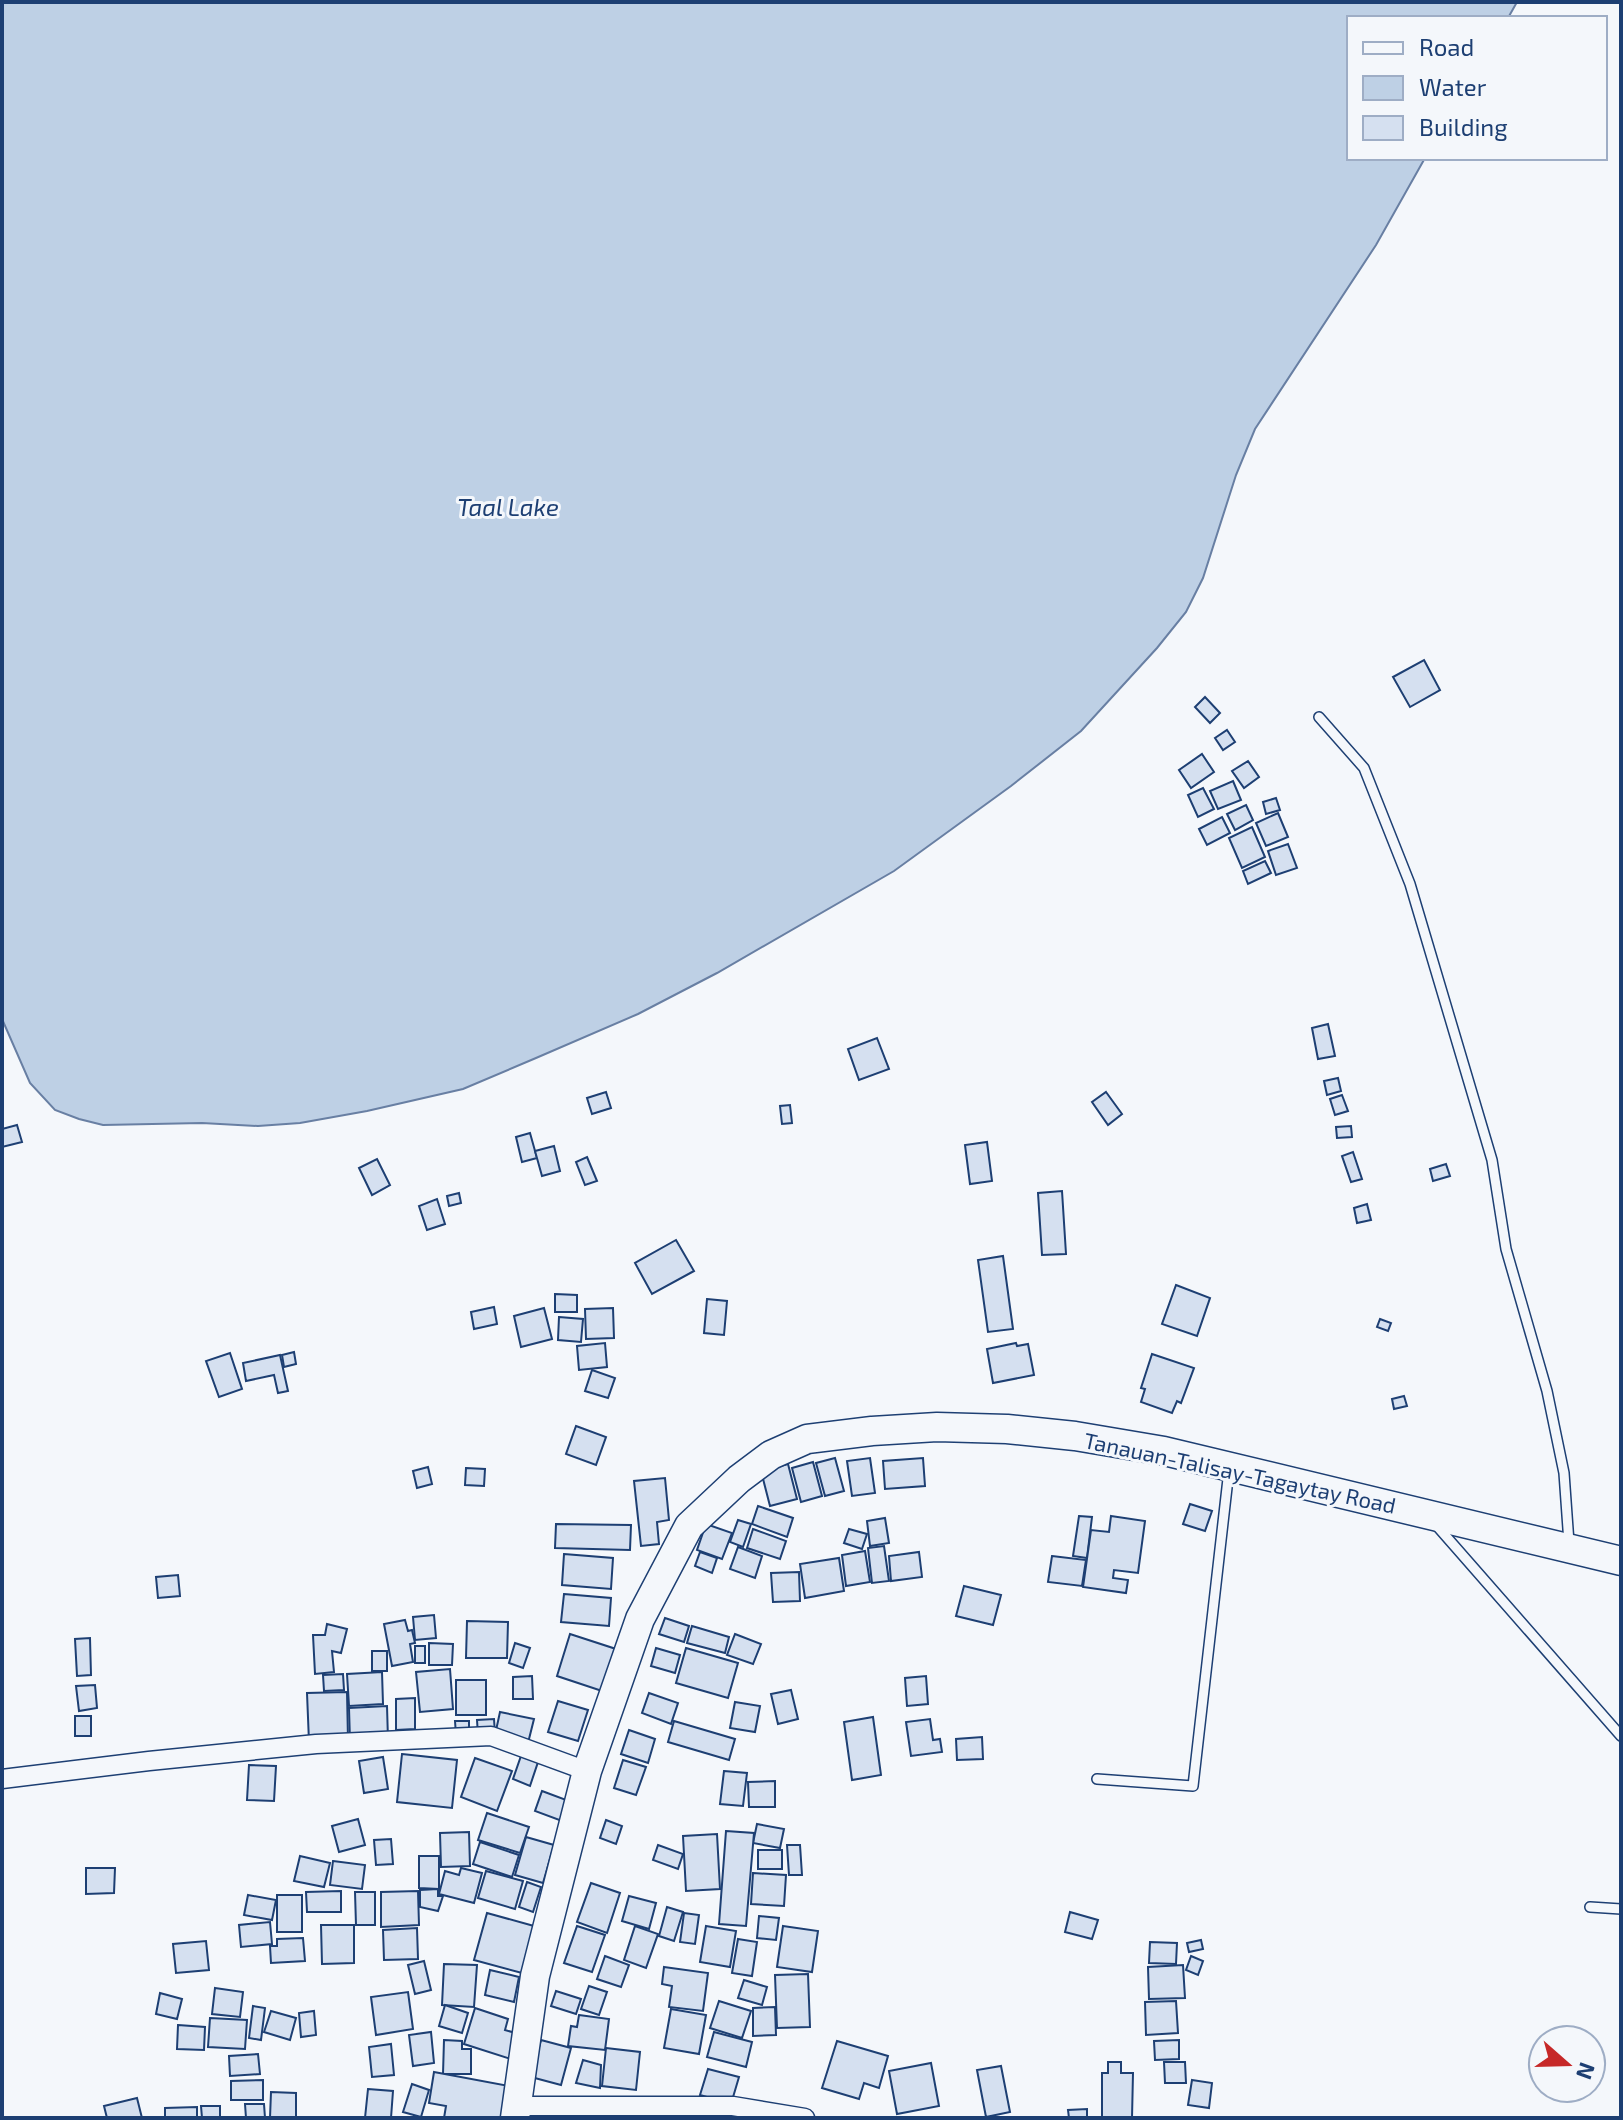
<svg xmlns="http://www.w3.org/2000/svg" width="1623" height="2120" font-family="'Exo 2',sans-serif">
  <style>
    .water { fill: #bed0e5; stroke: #687fa3; stroke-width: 2 }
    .building { fill: #d5e0f0; stroke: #1d3f73; stroke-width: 2 }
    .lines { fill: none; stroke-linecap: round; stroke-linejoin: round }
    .service-casing { stroke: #1d3f73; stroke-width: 12 }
    .minor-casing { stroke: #1d3f73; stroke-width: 21 }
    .primary-casing { stroke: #1d3f73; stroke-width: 31 }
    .service { stroke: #f4f7fb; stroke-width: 9 }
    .minor { stroke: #f4f7fb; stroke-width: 18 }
    .primary { stroke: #f4f7fb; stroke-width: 28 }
    .labels { text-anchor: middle; stroke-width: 6; stroke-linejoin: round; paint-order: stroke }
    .street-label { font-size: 22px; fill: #1d3f73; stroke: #f4f7fb }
    .water-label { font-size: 24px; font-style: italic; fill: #1d3f73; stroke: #f4f7fb }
  </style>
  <rect width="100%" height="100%" fill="#f4f7fb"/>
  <path class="water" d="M2 2H1517L1508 18H1349V158H1425L1376 245 1255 429 1236 475 1203 578 1186 612 1157 648 1081 731 1011 786 894 871 717 973 638 1014 536 1058 463 1089 367 1111 300 1123 258 1126 202 1123 103 1125 79 1119 55 1110 30 1083 2 1019Z"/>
  <g class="building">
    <path d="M1424 660 1440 690 1410 707 1393 677Z"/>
    <path d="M1205 697 1220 713 1210 723 1195 707Z"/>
    <path d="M1227 730 1235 742 1223 750 1215 738Z"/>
    <path d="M1202 754 1214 772 1191 788 1179 770Z"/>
    <path d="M1248 761 1259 777 1244 788 1232 771Z"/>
    <path d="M1233 781 1241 800 1218 809 1210 791Z"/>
    <path d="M1203 788 1214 809 1198 817 1188 795Z"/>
    <path d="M1276 798 1280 810 1266 814 1263 802Z"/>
    <path d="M1246 805 1253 820 1235 830 1227 814Z"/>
    <path d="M1278 813 1288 837 1266 846 1256 823Z"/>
    <path d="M1222 817 1230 833 1207 845 1199 829Z"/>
    <path d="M1252 827 1265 857 1242 868 1229 838Z"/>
    <path d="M1288 844 1297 868 1276 875 1268 851Z"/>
    <path d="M1265 861 1271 873 1248 884 1243 871Z"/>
    <path d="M1328 1024 1335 1056 1318 1059 1312 1028Z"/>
    <path d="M877 1038 889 1069 859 1080 848 1049Z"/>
    <path d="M1338 1078 1341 1091 1327 1095 1324 1081Z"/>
    <path d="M606 1092 611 1108 592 1114 587 1098Z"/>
    <path d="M1106 1092 1122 1114 1108 1125 1092 1102Z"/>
    <path d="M1342 1095 1348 1111 1335 1115 1330 1099Z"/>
    <path d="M790 1105 792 1123 782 1124 780 1106Z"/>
    <path d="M17 1125 22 1142 2 1147V1129Z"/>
    <path d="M1351 1126 1352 1137 1337 1138 1336 1127Z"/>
    <path d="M530 1133 537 1158 522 1162 516 1137Z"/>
    <path d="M987 1142 992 1181 970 1184 965 1145Z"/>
    <path d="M554 1146 560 1171 542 1176 535 1151Z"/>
    <path d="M1353 1152 1362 1179 1351 1182 1342 1156Z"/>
    <path d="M587 1157 597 1181 585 1185 576 1162Z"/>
    <path d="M377 1159 390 1185 372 1195 359 1168Z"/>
    <path d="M1446 1164 1450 1176 1433 1181 1430 1169Z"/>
    <path d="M1062 1191 1066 1254 1042 1255 1038 1193Z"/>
    <path d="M459 1193 461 1203 449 1206 447 1196Z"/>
    <path d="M437 1199 445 1224 427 1230 419 1206Z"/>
    <path d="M1367 1204 1371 1220 1357 1223 1354 1208Z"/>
    <path d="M676 1240 694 1271 652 1294 635 1263Z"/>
    <path d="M1003 1256 1013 1329 988 1332 978 1260Z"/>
    <path d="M1176 1285 1210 1298 1197 1336 1162 1324Z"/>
    <path d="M555 1294 577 1295V1312H555Z"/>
    <path d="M707 1299 727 1301 724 1335 704 1333Z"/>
    <path d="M494 1307 497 1324 474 1329 471 1312Z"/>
    <path d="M544 1308 552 1339 521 1347 514 1316Z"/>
    <path d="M613 1308 614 1338 586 1339 585 1309Z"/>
    <path d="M559 1317 583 1319 581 1342 558 1340Z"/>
    <path d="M1380 1319 1391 1323 1388 1331 1377 1327Z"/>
    <path d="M605 1343 607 1367 579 1370 577 1346Z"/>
    <path d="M1016 1343 1017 1346 1028 1344 1034 1375 993 1383 987 1349Z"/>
    <path d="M294 1352 296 1364 284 1367 282 1355Z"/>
    <path d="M230 1353 242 1389 219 1397 206 1361Z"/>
    <path d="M1152 1354 1194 1368 1181 1403 1177 1401 1172 1413 1141 1402 1145 1389 1141 1388Z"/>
    <path d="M280 1355 288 1391 278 1393 274 1375 246 1381 243 1363Z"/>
    <path d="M592 1370 615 1378 608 1398 585 1391Z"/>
    <path d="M1404 1396 1407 1406 1394 1409 1392 1399Z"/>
    <path d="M576 1426 606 1437 596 1465 566 1454Z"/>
    <path d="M835 1458 844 1491 825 1496 816 1463Z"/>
    <path d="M870 1458 875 1493 852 1496 847 1461Z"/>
    <path d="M923 1458 925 1486 885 1489 883 1461Z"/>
    <path d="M813 1462 822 1496 801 1502 792 1468Z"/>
    <path d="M788 1464 797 1499 770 1506 761 1471Z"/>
    <path d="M428 1467 432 1484 417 1488 413 1471Z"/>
    <path d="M466 1468 485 1469 484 1486 465 1485Z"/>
    <path d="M665 1478 669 1520 657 1522 659 1544 641 1546 634 1481Z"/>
    <path d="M1190 1504 1212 1511 1205 1531 1183 1524Z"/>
    <path d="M758 1506 793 1518 787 1537 752 1524Z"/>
    <path d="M1079 1516 1092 1517 1087 1558 1073 1556Z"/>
    <path d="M1111 1516 1145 1521 1138 1573 1114 1570 1113 1578 1128 1580 1126 1593 1083 1587 1091 1530 1109 1532Z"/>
    <path d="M885 1518 889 1543 870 1546 867 1521Z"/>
    <path d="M738 1520 751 1524 743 1547 730 1542Z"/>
    <path d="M556 1524 631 1525 630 1550 555 1548Z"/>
    <path d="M706 1524 732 1533 722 1559 697 1550Z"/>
    <path d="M753 1529 786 1541 780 1559 747 1548Z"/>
    <path d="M849 1529 867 1534 862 1549 844 1543Z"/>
    <path d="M884 1546 889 1581 872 1583 868 1548Z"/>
    <path d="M738 1547 762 1556 755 1578 730 1569Z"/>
    <path d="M865 1551 870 1582 846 1586 842 1555Z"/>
    <path d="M700 1552 717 1558 712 1573 695 1566Z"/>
    <path d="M919 1552 922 1577 891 1581 889 1556Z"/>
    <path d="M564 1554 613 1558 611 1589 562 1585Z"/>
    <path d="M1052 1556 1086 1560 1082 1586 1048 1582Z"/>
    <path d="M839 1558 844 1591 805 1598 800 1564Z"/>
    <path d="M799 1572 800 1601 773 1602 771 1573Z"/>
    <path d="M178 1575 180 1596 158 1598 156 1577Z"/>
    <path d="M964 1586 1001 1595 993 1625 956 1616Z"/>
    <path d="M564 1594 611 1598 609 1626 561 1622Z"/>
    <path d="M434 1615 436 1638 415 1640 413 1617Z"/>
    <path d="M665 1618 689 1626 684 1642 659 1634Z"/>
    <path d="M405 1620 408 1631 412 1630 415 1643 410 1644 413 1662 392 1666 384 1624Z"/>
    <path d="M467 1621 508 1622 507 1658H466Z"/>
    <path d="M327 1624 347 1629 341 1653 332 1651 334 1672 315 1674 313 1635H325Z"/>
    <path d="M692 1626 729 1637 725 1653 687 1643Z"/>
    <path d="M570 1634 616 1649 602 1691 557 1676Z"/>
    <path d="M735 1634 761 1644 753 1664 727 1655Z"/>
    <path d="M90 1638 91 1675 77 1676 75 1639Z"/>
    <path d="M429 1643 453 1644 452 1665H429Z"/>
    <path d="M515 1643 530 1648 523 1668 509 1663Z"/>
    <rect x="415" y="1646" width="10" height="17"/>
    <path d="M656 1648 680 1655 675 1673 651 1666Z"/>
    <path d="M686 1648 738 1663 728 1698 676 1683Z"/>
    <rect x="372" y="1651" width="15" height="20"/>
    <path d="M450 1669 453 1709 420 1712 416 1672Z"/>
    <path d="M382 1672 383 1704 349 1706 347 1674Z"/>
    <path d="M343 1674 344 1690 324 1691 323 1675Z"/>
    <path d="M532 1676 533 1699H513V1677Z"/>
    <path d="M926 1676 928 1704 907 1706 905 1678Z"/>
    <rect x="456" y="1680" width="30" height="35"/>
    <path d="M95 1685 97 1708 79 1711 76 1686Z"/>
    <path d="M791 1690 798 1719 778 1724 771 1694Z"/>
    <path d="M347 1692 348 1740 309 1742 307 1693Z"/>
    <path d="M649 1693 678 1703 671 1724 642 1713Z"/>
    <path d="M415 1698V1729L396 1730V1699Z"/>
    <path d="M558 1701 588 1710 578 1741 548 1732Z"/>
    <path d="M735 1702 760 1706 755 1732 730 1728Z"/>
    <path d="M387 1706 388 1740 350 1741 349 1708Z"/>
    <path d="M500 1712 534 1719 528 1743 495 1735Z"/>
    <rect x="75" y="1716" width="16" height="20"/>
    <path d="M873 1717 881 1775 852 1780 844 1722Z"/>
    <path d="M494 1719 495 1734 478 1735 477 1720Z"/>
    <path d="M930 1719 933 1740 940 1739 942 1752 911 1756 906 1722Z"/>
    <path d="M455 1721H469V1734L456 1735Z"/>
    <path d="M674 1721 735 1739 729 1760 668 1742Z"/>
    <path d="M629 1730 655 1739 648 1763 621 1754Z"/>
    <path d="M982 1737 983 1759 957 1760 956 1739Z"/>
    <path d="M522 1753 539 1759 530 1786 513 1779Z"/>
    <path d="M402 1754 457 1760 452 1808 397 1802Z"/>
    <path d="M383 1757 388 1789 364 1793 359 1761Z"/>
    <path d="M475 1758 512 1771 497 1811 461 1797Z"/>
    <path d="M623 1760 646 1767 636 1795 614 1788Z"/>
    <path d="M249 1765 276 1766 274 1801 247 1800Z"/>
    <path d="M724 1771 747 1773 743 1806 720 1804Z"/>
    <path d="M775 1781V1807H749L748 1782Z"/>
    <path d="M542 1791 569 1801 562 1821 535 1811Z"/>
    <path d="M487 1813 529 1827 520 1853 478 1840Z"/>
    <path d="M358 1819 365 1845 339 1852 332 1826Z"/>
    <path d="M606 1820 622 1826 616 1844 600 1838Z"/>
    <path d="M757 1824 784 1829 780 1848 753 1843Z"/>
    <path d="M726 1831 754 1833 746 1926 719 1924Z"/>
    <path d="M469 1832 470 1866 441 1867 440 1833Z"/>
    <path d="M717 1834 720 1889 686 1891 683 1836Z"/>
    <path d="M526 1837 554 1845 543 1883 515 1875Z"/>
    <path d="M391 1839 393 1864 376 1865 374 1840Z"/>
    <path d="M480 1842 519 1855 512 1877 473 1864Z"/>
    <path d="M658 1845 683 1854 678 1869 653 1860Z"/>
    <path d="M787 1845H800L802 1875H789Z"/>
    <rect x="758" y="1850" width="24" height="19"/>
    <path d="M300 1856 330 1863 324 1887 294 1881Z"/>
    <path d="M419 1856H439V1889L419 1888Z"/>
    <path d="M333 1861 365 1865 362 1889 330 1885Z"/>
    <path d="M86 1868H115L114 1893 86 1894Z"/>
    <path d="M461 1868 482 1873 474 1903 439 1894 445 1871 459 1875Z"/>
    <path d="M486 1871 523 1881 515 1909 478 1898Z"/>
    <path d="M753 1873 786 1875 784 1906 751 1904Z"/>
    <path d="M527 1882 541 1887 533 1912 519 1907Z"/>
    <path d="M591 1883 620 1893 607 1933 577 1922Z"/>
    <path d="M438 1889V1896H443L438 1911 420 1907V1890Z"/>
    <path d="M341 1891V1912H307L306 1892Z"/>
    <path d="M418 1891 419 1925 381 1927V1892Z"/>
    <path d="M355 1892H375V1925H356Z"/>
    <path d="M248 1895 276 1900 272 1920 244 1915Z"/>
    <rect x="277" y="1895" width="25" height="37"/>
    <path d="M629 1896 656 1903 649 1929 622 1921Z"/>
    <path d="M667 1907 683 1912 674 1941 659 1936Z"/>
    <path d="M1070 1912 1098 1920 1092 1939 1065 1932Z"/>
    <path d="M487 1913 534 1926 522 1973 474 1960Z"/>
    <path d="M684 1913 699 1915 695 1944 680 1942Z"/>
    <path d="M759 1916 779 1918 776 1940 757 1938Z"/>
    <path d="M270 1922 272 1944 241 1947 239 1925Z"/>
    <path d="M321 1925H354V1963L322 1964Z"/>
    <path d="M577 1926 605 1935 592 1972 564 1963Z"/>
    <path d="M635 1926 658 1934 646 1968 624 1960Z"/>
    <path d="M706 1926 736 1931 730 1967 700 1962Z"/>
    <path d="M783 1926 818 1931 812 1972 777 1967Z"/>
    <path d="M417 1928 418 1959 384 1960 383 1930Z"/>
    <path d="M303 1938 305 1961 271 1963 270 1946H277V1939Z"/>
    <path d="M738 1939 757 1942 752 1976 732 1973Z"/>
    <path d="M1201 1940 1203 1949 1189 1952 1187 1943Z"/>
    <path d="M206 1941 209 1970 176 1973 173 1944Z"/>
    <path d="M1150 1942 1177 1943 1176 1964 1149 1963Z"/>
    <path d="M605 1956 629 1965 621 1987 597 1979Z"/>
    <path d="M1191 1956 1203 1961 1198 1975 1186 1970Z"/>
    <path d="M424 1961 431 1990 415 1994 408 1965Z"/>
    <path d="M444 1964 477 1965 474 2007 442 2005Z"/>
    <path d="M1183 1965 1185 1998 1149 1999 1148 1967Z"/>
    <path d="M664 1967 708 1973 703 2011 669 2007 672 1986 662 1984Z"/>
    <path d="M490 1970 519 1977 514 2002 485 1995Z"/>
    <path d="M808 1974 810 2027 777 2028 775 1975Z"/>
    <path d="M744 1980 767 1987 762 2005 738 1998Z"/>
    <path d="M589 1986 607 1992 599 2015 581 2009Z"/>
    <path d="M215 1988 243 1992 240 2017 212 2014Z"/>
    <path d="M556 1991 581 1999 576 2014 551 2006Z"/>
    <path d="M408 1992 413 2029 376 2035 371 1997Z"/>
    <path d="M160 1993 182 1999 177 2019 156 2014Z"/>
    <path d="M719 2001 751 2011 742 2038 710 2028Z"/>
    <path d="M1176 2001 1178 2033 1146 2035 1145 2002Z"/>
    <path d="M445 2005 468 2013 462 2033 439 2026Z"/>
    <path d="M253 2006 265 2008 261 2040 249 2038Z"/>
    <path d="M775 2007 776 2035 753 2036V2008Z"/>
    <path d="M475 2008 508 2019 505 2030 519 2034 511 2059 464 2044Z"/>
    <path d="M671 2009 706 2015 699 2054 664 2048Z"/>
    <path d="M271 2011 296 2018 290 2040 264 2032Z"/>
    <path d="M314 2011 316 2035 301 2037 299 2013Z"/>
    <path d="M579 2015 609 2019 605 2050 568 2046 571 2026 577 2027Z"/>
    <path d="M210 2018 247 2020 245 2049 208 2047Z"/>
    <path d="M178 2025 205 2027 204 2050 177 2049Z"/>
    <path d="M431 2032 434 2063 413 2066 409 2035Z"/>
    <path d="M714 2032 752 2042 746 2067 707 2057Z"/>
    <path d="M444 2040 462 2041V2049H471V2074H443Z"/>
    <path d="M541 2040 571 2048 561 2085 531 2077Z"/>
    <path d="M1179 2040V2059L1155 2060 1154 2041Z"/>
    <path d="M837 2041 888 2056 879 2088 864 2083 859 2099 822 2088Z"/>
    <path d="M391 2044 394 2075 372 2077 369 2047Z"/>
    <path d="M606 2048 640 2052 636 2090 602 2086Z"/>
    <path d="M258 2054 260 2074 230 2076 229 2056Z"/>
    <path d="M583 2060 601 2065 600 2088 576 2083Z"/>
    <path d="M1108 2062H1121V2073H1133L1132 2118H1102V2073H1108Z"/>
    <path d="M1164 2062H1185L1186 2083H1165Z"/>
    <path d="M931 2063 939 2106 897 2114 889 2071Z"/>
    <path d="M1001 2066 1010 2112 986 2117 977 2070Z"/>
    <path d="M708 2069 739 2077 731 2104 700 2095Z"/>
    <path d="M434 2072 509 2086 503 2118H444L446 2106 429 2103Z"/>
    <path d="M263 2080V2100H231V2081Z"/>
    <path d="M1192 2080 1212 2083 1209 2108 1188 2105Z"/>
    <path d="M412 2084 429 2090 421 2117 403 2112Z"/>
    <path d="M368 2089 393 2091 391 2118H365Z"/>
    <path d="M271 2092 296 2093V2118H270Z"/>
    <path d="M137 2098 142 2118H107L104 2106Z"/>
    <path d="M245 2104H264L265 2118H246Z"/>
    <path d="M201 2106H220V2118H202Z"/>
    <path d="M197 2107V2118H165V2108Z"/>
    <path d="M1087 2109V2118H1069L1068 2110Z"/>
  </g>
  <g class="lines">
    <defs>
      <g id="service">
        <path d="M1319 717 1364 768 1410 884 1492 1160 1506 1249 1547 1391 1564 1473 1569 1543"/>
        <path d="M1437 1526 1621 1736"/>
        <path d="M1097 1779 1193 1786 1229 1470"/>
        <path d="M1590 1907 1621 1909"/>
      </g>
      <g id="minor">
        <path d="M2 1779 149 1761 316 1744 491 1736 587 1771"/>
        <path d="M517 2106H733L805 2118"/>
      </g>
      <path id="primary" d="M515 2118 535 1976 587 1771 640 1619 689 1526 739 1479 771 1455 807 1439 872 1431 937 1427 1007 1429 1075 1436 1164 1451 1621 1561"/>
    </defs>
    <use href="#service" class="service-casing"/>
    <use href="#minor" class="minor-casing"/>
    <use href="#primary" class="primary-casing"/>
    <use href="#service" class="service"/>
    <use href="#minor" class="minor"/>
    <use href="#primary" class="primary"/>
  </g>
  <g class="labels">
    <g class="street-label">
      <text transform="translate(1240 1473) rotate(12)" y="8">Tanauan-Talisay-Tagaytay Road</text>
    </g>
    <g class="water-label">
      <text x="508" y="516">Taal Lake</text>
    </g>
  </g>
  <rect width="1623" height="2120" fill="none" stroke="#1d3f73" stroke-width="8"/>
  <rect x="1347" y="16" width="260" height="144" fill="#f4f7fb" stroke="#9eadc5" stroke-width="2"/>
  <rect x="1363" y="42" width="40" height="12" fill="#f4f7fb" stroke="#9eadc5" stroke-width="2"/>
  <text x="1419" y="56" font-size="24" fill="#1d3f73">Road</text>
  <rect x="1363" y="76" width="40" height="24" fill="#bed0e5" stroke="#9eadc5" stroke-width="2"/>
  <text x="1419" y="96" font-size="24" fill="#1d3f73">Water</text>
  <rect x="1363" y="116" width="40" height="24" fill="#d5e0f0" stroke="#9eadc5" stroke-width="2"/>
  <text x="1419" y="136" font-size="24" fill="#1d3f73">Building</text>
  <g transform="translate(1567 2064) rotate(110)"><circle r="38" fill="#f4f7fb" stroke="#9eadc5" stroke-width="2"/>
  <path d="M0-6L14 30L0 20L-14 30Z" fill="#c62828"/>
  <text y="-12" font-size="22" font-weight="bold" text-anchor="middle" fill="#1d3f73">N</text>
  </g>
</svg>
